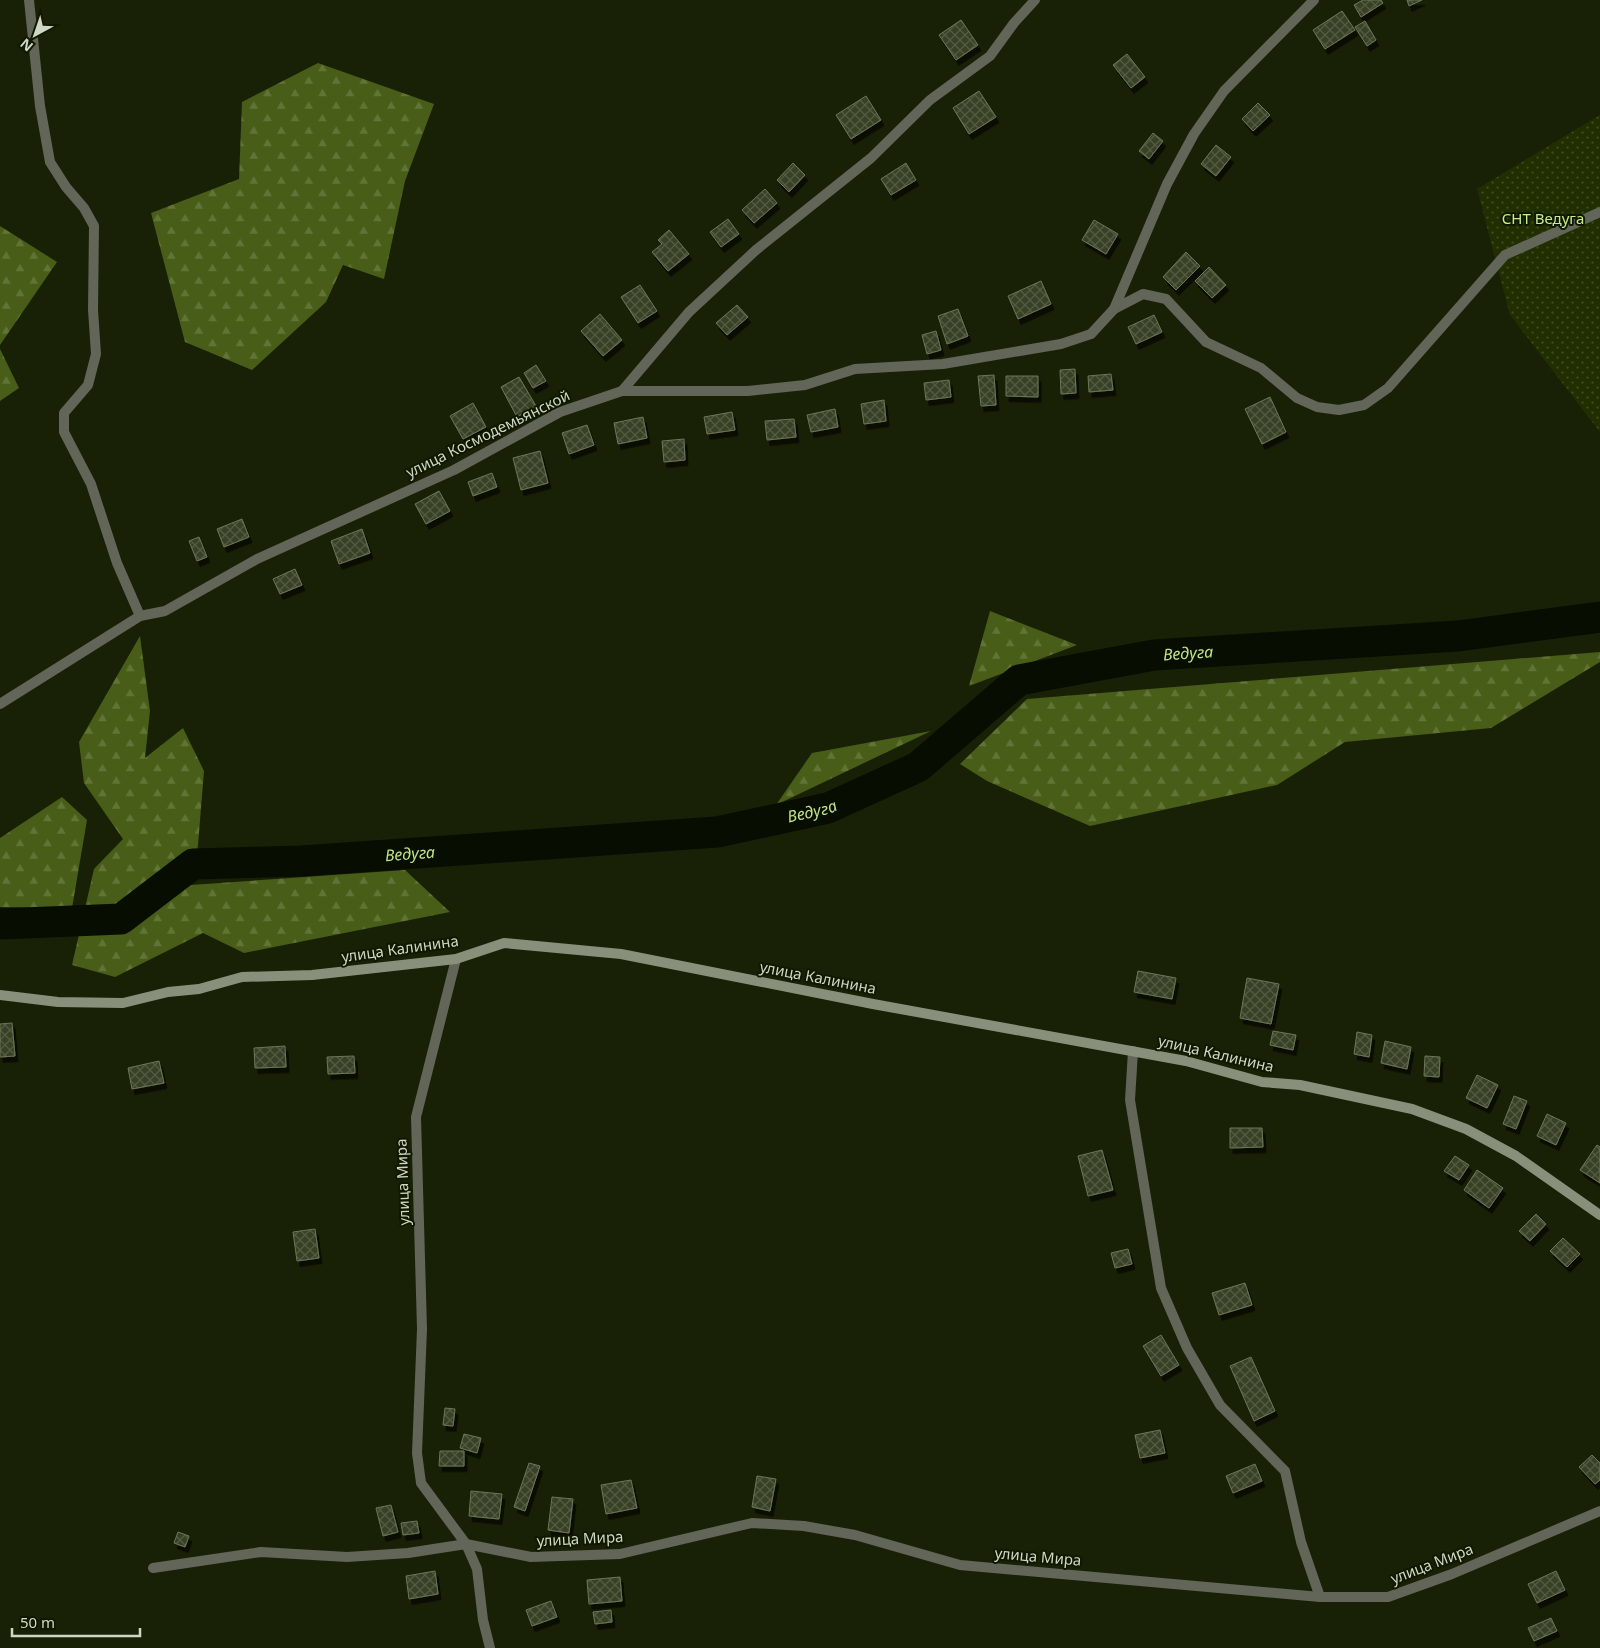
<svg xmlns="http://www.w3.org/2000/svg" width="1600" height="1648" font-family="'Noto Sans',sans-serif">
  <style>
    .forest { fill: url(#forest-firs) }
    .garden { fill: url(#garden-dots) }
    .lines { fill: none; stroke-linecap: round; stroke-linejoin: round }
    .river { stroke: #070d00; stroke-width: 31 }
    .building { fill: url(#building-cross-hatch); stroke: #6b7758; filter: url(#shadow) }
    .street { stroke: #616659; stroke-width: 10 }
    .secondary { stroke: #88907b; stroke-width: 10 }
    .labels { text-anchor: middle; stroke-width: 4; stroke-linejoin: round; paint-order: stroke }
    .park-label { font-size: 15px; fill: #c7ea8a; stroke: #101800 }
    .street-label { font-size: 15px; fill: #cfd6c5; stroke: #101800 }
    .water-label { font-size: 16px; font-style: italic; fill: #c0e383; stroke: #101800 }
  </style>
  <defs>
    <pattern id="forest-firs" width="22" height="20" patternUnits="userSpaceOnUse" patternTransform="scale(1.25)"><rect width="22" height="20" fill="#485d17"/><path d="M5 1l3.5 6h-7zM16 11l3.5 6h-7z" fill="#617437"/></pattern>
    <pattern id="garden-dots" width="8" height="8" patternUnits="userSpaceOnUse" patternTransform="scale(1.25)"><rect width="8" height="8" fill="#212f00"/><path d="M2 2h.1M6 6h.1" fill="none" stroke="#404c24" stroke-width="1.8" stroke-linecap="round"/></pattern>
    <pattern id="building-cross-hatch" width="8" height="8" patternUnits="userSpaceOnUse" patternTransform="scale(1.25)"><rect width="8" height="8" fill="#374125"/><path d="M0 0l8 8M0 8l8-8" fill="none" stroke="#535c43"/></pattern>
    <filter id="shadow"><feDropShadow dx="3" dy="5.5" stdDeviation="0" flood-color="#0009"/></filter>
  </defs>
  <rect width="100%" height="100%" fill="#182106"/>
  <g class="forest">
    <path d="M318 63 434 104 405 181 384 279 343 265 326 302 252 370 185 342 151 213 239 179 242 102Z"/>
    <path d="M0 226 57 262 0 345Z"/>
    <path d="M0 349 19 388 0 401Z"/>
    <path d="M990 611 1077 645 969 686Z"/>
    <path d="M140 636 150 711 145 758 183 728 204 771 198 845 191 885 405 870 450 912 244 953 203 933 115 977 72 965 94 869 123 839 84 783 79 742Z"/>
    <path d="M1600 652V662L1491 728 1345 742 1277 785 1090 826 987 781 960 764 1027 699Z"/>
    <path d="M931 731 776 805 812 753Z"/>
    <path d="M62 797 87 820 72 908 0 907V838Z"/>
  </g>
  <path class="garden" d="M1600 115V432L1510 315 1477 189Z"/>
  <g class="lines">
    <path class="river" id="s1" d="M0 924 121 919 193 864 302 861 717 832 828 808 918 767 1019 680 1154 655 1458 636 1600 617"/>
  </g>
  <g class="building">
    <path d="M1363 0H1381L1383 3 1361 17 1354 5Z"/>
    <path d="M1407 0H1422L1409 6Z"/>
    <path d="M1342 11 1355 30 1325 49 1313 30Z"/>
    <path d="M961 20 978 45 956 60 939 35Z"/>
    <path d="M1365 21 1376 40 1367 46 1355 27Z"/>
    <path d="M1127 54 1145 77 1131 88 1113 65Z"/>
    <path d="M979 91 996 117 969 134 953 108Z"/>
    <path d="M866 96 881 120 851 139 836 115Z"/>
    <path d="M1258 103 1270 115 1253 131 1242 119Z"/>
    <path d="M1153 133 1163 141 1149 159 1139 151Z"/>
    <path d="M1216 145 1231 157 1216 176 1201 164Z"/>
    <path d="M793 163 805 175 789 192 777 180Z"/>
    <path d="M906 163 916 180 891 195 881 179Z"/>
    <path d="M765 189 777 203 754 223 742 210Z"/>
    <path d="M728 219 739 234 721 247 710 232Z"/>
    <path d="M1094 220 1118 234 1106 254 1082 240Z"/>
    <path d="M669 230 689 254 668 271 652 252 662 244 658 240Z"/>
    <path d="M1186 252 1200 266 1176 290 1163 277Z"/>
    <path d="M1209 267 1226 285 1212 298 1195 281Z"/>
    <path d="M1041 281 1051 304 1018 319 1008 296Z"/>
    <path d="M640 285 657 311 638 323 621 297Z"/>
    <path d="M737 305 748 317 727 335 716 323Z"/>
    <path d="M958 309 968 336 947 344 938 316Z"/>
    <path d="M600 314 622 340 603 356 581 331Z"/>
    <path d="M1154 315 1162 332 1136 344 1128 327Z"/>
    <path d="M936 331 941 350 927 354 922 335Z"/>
    <path d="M536 365 546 381 533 388 524 373Z"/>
    <path d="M1075 369 1076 393 1061 394 1060 370Z"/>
    <path d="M1111 374 1113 390 1089 392 1088 376Z"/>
    <path d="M994 375 996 405 981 406 978 376Z"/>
    <path d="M1006 376H1038V397L1006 396Z"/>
    <path d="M519 377 536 406 517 417 501 387Z"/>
    <path d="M949 380 951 397 926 400 924 383Z"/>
    <path d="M1270 397 1286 432 1262 444 1245 409Z"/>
    <path d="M884 400 886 421 864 424 861 404Z"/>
    <path d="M473 403 486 427 463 439 450 416Z"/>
    <path d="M835 409 838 427 811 432 807 415Z"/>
    <path d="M732 412 735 430 707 434 704 417Z"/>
    <path d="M643 417 647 438 618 444 614 423Z"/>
    <path d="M794 419 796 437 767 440 765 421Z"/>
    <path d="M587 425 594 445 569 454 562 433Z"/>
    <path d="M684 439 685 460 664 462 662 441Z"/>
    <path d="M540 451 548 483 521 490 513 458Z"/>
    <path d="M492 473 497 487 473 496 468 482Z"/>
    <path d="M439 491 450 511 426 524 415 504Z"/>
    <path d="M242 519 249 537 224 547 217 529Z"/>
    <path d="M362 529 370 553 339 564 331 541Z"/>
    <path d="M199 537 207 557 197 561 189 541Z"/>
    <path d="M295 569 302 585 280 594 273 579Z"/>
    <path d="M1138 971 1176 978 1172 999 1134 992Z"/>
    <path d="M1247 978 1279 984 1271 1024 1240 1018Z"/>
    <path d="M12 1023 15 1056 0 1057V1024Z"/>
    <path d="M1273 1031 1296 1035 1293 1050 1270 1045Z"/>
    <path d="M1357 1032 1372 1035 1369 1057 1354 1054Z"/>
    <path d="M1385 1041 1411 1047 1407 1069 1381 1063Z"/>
    <path d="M285 1046 286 1067 255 1068 254 1048Z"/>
    <path d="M354 1056 355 1073 328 1074 327 1057Z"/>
    <path d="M1425 1056 1440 1057 1439 1077 1424 1076Z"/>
    <path d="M159 1061 164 1083 132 1089 128 1068Z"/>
    <path d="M1477 1075 1498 1085 1487 1108 1466 1098Z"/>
    <path d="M1514 1096 1527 1101 1516 1129 1503 1124Z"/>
    <path d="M1547 1114 1566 1123 1556 1145 1537 1136Z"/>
    <path d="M1230 1128H1262L1263 1147 1230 1148Z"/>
    <path d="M1597 1145 1600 1147V1183L1580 1170Z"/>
    <path d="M1102 1150 1113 1190 1088 1196 1078 1156Z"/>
    <path d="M1455 1156 1469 1165 1459 1180 1444 1171Z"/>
    <path d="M1477 1170 1503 1188 1489 1208 1464 1190Z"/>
    <path d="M1536 1214 1546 1224 1530 1241 1519 1231Z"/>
    <path d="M315 1229 319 1258 297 1261 293 1232Z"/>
    <path d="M1563 1238 1580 1254 1567 1267 1550 1251Z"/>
    <path d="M1128 1249 1132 1264 1115 1268 1111 1253Z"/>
    <path d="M1245 1283 1252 1305 1219 1315 1212 1293Z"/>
    <path d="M1161 1335 1179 1365 1161 1376 1143 1346Z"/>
    <path d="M1251 1357 1275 1411 1254 1421 1230 1366Z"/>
    <path d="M445 1408 455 1409 453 1426 443 1425Z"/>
    <path d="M1160 1430 1165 1453 1140 1458 1135 1435Z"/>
    <path d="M464 1434 481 1438 477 1453 460 1448Z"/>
    <path d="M440 1451H464V1466H439Z"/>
    <path d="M1592 1455 1600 1463V1480L1595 1484 1579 1467Z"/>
    <path d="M529 1463 540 1466 525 1511 514 1507Z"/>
    <path d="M1255 1464 1262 1481 1233 1493 1226 1476Z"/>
    <path d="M757 1476 776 1479 770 1511 752 1507Z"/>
    <path d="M631 1480 637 1508 606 1514 601 1485Z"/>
    <path d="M471 1491 502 1494 499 1519 469 1516Z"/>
    <path d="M552 1497 573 1499 569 1533 548 1530Z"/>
    <path d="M391 1505 398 1532 383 1536 376 1508Z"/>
    <path d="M417 1521 419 1533 403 1535 401 1523Z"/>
    <path d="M178 1532 189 1536 185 1547 174 1543Z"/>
    <path d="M435 1571 438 1594 409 1599 406 1576Z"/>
    <path d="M1556 1571 1565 1590 1537 1603 1528 1584Z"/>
    <path d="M620 1577 622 1601 589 1604 587 1580Z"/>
    <path d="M551 1601 557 1617 532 1626 526 1610Z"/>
    <path d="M611 1610 612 1622 595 1624 593 1612Z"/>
    <path d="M1551 1618 1557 1631 1534 1641 1528 1628Z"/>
  </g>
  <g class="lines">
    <g class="street">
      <path d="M29 0 40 106 50 162 66 187 84 208 94 226 93 310 96 354 88 385 64 413V432L91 484 117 563 140 616"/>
      <path d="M1114 309 1143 294 1166 299 1206 342 1261 368 1297 398 1317 407 1339 410 1364 405 1388 388 1505 255 1600 212"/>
      <path d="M622 391 689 312 756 250 871 158 930 100 990 56 1014 23 1035 0"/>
      <path d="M0 704 140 616 165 611 257 559 454 470 560 412 622 391H748L805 385 855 369 943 364 1061 344 1091 334 1114 309 1167 184 1194 134 1224 91 1314 0"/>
      <path d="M456 959 416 1117 422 1329 417 1453 421 1483 466 1544 531 1557 620 1554 752 1523 804 1526 855 1535 960 1565 1320 1597H1388L1452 1574 1600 1511"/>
      <path d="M1133 1051 1130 1100 1161 1288 1187 1348 1220 1405 1285 1471 1301 1542 1320 1597"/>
      <path d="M153 1568 261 1552 347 1557 408 1553 466 1544 477 1569 483 1620 490 1648"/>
    </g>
    <path class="secondary" d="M0 995 58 1002 123 1003 168 992 199 989 242 977 312 975 456 959 504 943 621 954 873 1004 1186 1061 1262 1082 1300 1085 1412 1109 1466 1129 1516 1156 1600 1215"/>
  </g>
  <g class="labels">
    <g class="park-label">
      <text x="1543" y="224">СНТ Ведуга</text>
    </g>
    <g class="street-label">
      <text transform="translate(488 434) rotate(-26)" y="5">улица Космодемьянской</text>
      <text transform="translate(400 949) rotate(-8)" y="5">улица Калинина</text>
      <text transform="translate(818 978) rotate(11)" y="5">улица Калинина</text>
      <text transform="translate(1216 1054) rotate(13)" y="5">улица Калинина</text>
      <text transform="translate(403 1182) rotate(-92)" y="5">улица Мира</text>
      <text transform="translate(580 1539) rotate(-3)" y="5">улица Мира</text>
      <text transform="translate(1038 1557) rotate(5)" y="5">улица Мира</text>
      <text transform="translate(1432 1564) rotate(-21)" y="5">улица Мира</text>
    </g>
    <g class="water-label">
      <text dy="6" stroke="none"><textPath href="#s1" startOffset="1254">Ведуга</textPath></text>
      <text dy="6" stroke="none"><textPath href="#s1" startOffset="834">Ведуга</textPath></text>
      <text dy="6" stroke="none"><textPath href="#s1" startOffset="429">Ведуга</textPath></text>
    </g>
  </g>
  <g transform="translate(35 35) rotate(220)" stroke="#101800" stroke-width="4" paint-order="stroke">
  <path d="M0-4L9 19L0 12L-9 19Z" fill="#cfd6c5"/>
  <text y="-8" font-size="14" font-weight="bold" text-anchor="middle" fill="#cfd6c5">N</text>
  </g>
  <path d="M12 1628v8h128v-8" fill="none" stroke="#cfd6c5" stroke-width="2.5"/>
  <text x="20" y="1628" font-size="15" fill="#cfd6c5" stroke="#101800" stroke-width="4" paint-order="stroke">50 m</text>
</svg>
